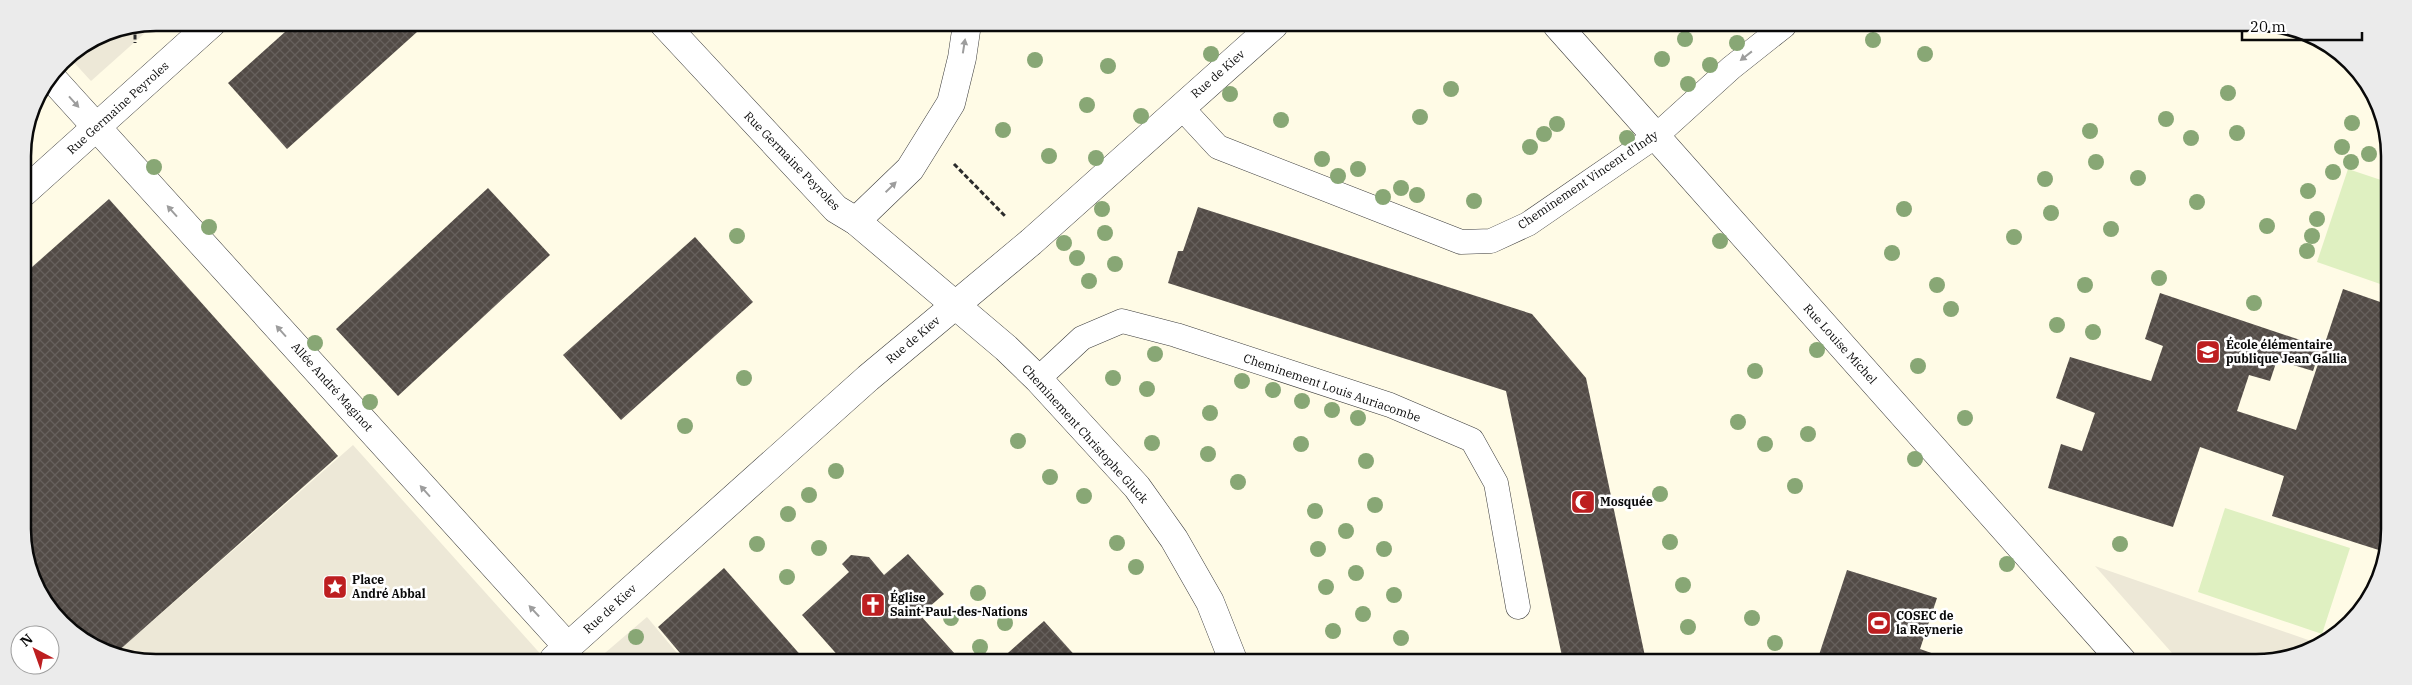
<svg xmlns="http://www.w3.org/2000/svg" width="2412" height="685" font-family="'IBM Plex Serif',serif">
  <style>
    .pitch { fill: #dff0c1 }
    .plaza { fill: #ede8d7 }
    .building { fill: url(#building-cross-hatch) }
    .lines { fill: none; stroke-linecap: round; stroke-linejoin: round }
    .lane-casing { stroke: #3c3c3c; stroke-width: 25 }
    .street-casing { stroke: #3c3c3c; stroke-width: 29 }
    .path { stroke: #2b2b2b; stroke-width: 3; stroke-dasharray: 5 2.5; stroke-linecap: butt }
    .lane { stroke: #fff; stroke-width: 24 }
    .street { stroke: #fff; stroke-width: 28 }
    .tree { fill: #88a775 }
    .oneway { fill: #9d9d9d }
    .labels { text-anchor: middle; stroke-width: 5; stroke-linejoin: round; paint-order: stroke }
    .street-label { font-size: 12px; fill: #090909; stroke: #fff }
    .poi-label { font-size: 12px; font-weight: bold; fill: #090909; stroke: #fff; text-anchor: start }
    .rim { fill: none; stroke: #090909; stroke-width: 2.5 }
  </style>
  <defs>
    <pattern id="building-cross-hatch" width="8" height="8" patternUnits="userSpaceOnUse" patternTransform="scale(1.25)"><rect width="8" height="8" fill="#524b46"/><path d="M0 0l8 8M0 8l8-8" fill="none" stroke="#66605c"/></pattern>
  </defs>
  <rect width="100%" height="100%" fill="#fffbe6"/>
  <g class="pitch">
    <path d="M2348 169 2387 182 2386 286 2317 262Z"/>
    <path d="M2225 508 2350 548 2322 634 2198 592Z"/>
  </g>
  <g class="plaza">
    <path d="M156 23 91 81 69 57 105 33Z"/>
    <path d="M353 445 545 659 122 658 115 654Z"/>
    <path d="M2095 566 2317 643 2265 662H2180Z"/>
    <path d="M647 617 682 659H598Z"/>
  </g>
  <g class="building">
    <path d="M295 23H427L287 149 228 83Z"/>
    <path d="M488 188 550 255 398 396 336 329Z"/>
    <path d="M109 199 338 456 115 654 77 633 50 601 25 555 23 275Z"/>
    <path d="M1198 207 1532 314 1586 378 1646 661H1563L1506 391 1168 283 1178 251H1183Z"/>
    <path d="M695 237 753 302 621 420 563 355Z"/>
    <path d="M2343 289 2386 304 2385 552 2272 516 2284 476 2200 447 2173 527 2048 488 2061 444 2082 451 2095 413 2056 398 2070 357 2151 381 2163 346 2145 339 2160 293 2321 347 2313 371 2277 360 2270 381 2249 375 2237 411 2296 430Z"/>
    <path d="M908 554 944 594 920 615 955 654 948 660 841 659 802 615 849 572 842 564 851 555 869 557 884 575Z"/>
    <path d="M724 568 804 659H685L658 627Z"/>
    <path d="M1847 570 1937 598 1920 649 1957 662 1817 661Z"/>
    <path d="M1044 621 1079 660H1000Z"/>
  </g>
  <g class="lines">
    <defs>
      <g id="lane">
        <path d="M1181 107 1218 147 1461 242 1491 241 1528 224 1656 136 1731 68 1784 26"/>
        <path d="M1038 379 1082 338 1122 321 1176 335 1390 405 1472 440 1496 483 1518 607"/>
      </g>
      <g id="street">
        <path d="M664 24 836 209 856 221 1006 348 1038 379 1137 487 1174 539 1210 602 1233 660"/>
        <path d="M1557 25 2123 662"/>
        <path d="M51 77 568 647"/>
        <path d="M23 193 212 23"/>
        <path d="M856 221 910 169 951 103 962 58 967 24"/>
        <path d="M554 659 868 378 1031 242 1274 25"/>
      </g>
    </defs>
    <use href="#lane" class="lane-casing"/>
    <use href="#street" class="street-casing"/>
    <g class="path">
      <path d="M135 27V43"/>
      <path d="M954 164 1006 217"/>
    </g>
    <use href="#lane" class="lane"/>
    <use href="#street" class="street"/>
  </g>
  <g class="tree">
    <circle cx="1685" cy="39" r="8"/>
    <circle cx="1873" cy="40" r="8"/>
    <circle cx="1737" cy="43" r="8"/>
    <circle cx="1211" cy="54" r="8"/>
    <circle cx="1925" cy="54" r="8"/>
    <circle cx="1662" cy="59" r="8"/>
    <circle cx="1035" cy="60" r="8"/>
    <circle cx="1710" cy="65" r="8"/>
    <circle cx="1108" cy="66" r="8"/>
    <circle cx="1688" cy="84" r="8"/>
    <circle cx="1451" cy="89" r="8"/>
    <circle cx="2228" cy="93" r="8"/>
    <circle cx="1230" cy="94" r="8"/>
    <circle cx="1087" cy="105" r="8"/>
    <circle cx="1141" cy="116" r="8"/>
    <circle cx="1420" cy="117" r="8"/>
    <circle cx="2166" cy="119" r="8"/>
    <circle cx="1281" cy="120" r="8"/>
    <circle cx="2352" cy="123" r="8"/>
    <circle cx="1557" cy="124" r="8"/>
    <circle cx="1003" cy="130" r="8"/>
    <circle cx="2090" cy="131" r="8"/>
    <circle cx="2237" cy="133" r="8"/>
    <circle cx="1544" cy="134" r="8"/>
    <circle cx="1627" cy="138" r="8"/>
    <circle cx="2191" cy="138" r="8"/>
    <circle cx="1530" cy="147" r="8"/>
    <circle cx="2342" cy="147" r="8"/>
    <circle cx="2369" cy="154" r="8"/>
    <circle cx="1049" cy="156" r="8"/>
    <circle cx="1096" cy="158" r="8"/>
    <circle cx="1322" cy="159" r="8"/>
    <circle cx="2096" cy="162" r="8"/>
    <circle cx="2351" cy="162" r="8"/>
    <circle cx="154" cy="167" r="8"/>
    <circle cx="1358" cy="169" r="8"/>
    <circle cx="2333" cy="172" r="8"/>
    <circle cx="1338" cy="176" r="8"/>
    <circle cx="2138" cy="178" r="8"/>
    <circle cx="2045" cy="179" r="8"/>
    <circle cx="1401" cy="188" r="8"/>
    <circle cx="2308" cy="191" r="8"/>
    <circle cx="1417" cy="195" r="8"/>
    <circle cx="1383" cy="197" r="8"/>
    <circle cx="1474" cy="201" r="8"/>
    <circle cx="2197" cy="202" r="8"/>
    <circle cx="1102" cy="209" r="8"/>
    <circle cx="1904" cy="209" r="8"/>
    <circle cx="2051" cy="213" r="8"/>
    <circle cx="2317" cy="219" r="8"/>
    <circle cx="2267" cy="226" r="8"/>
    <circle cx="209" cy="227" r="8"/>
    <circle cx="2111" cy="229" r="8"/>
    <circle cx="1105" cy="233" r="8"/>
    <circle cx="737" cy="236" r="8"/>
    <circle cx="2312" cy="236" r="8"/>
    <circle cx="2014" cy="237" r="8"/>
    <circle cx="1720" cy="241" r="8"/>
    <circle cx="1064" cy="243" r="8"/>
    <circle cx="2307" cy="251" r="8"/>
    <circle cx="1892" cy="253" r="8"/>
    <circle cx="1077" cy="258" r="8"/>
    <circle cx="1115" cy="264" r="8"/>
    <circle cx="2159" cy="278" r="8"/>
    <circle cx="1089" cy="281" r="8"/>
    <circle cx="1937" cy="285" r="8"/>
    <circle cx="2085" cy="285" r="8"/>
    <circle cx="2254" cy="303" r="8"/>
    <circle cx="1951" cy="309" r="8"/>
    <circle cx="2057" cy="325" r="8"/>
    <circle cx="2093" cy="332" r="8"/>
    <circle cx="315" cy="343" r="8"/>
    <circle cx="1817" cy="350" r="8"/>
    <circle cx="1155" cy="354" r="8"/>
    <circle cx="1918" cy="366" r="8"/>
    <circle cx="1755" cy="371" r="8"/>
    <circle cx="744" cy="378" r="8"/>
    <circle cx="1113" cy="378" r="8"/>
    <circle cx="1242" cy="381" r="8"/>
    <circle cx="1147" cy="389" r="8"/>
    <circle cx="1273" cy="390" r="8"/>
    <circle cx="1302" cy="401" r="8"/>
    <circle cx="370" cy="402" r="8"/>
    <circle cx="1332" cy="410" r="8"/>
    <circle cx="1210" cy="413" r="8"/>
    <circle cx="1358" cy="418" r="8"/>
    <circle cx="1965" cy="418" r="8"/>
    <circle cx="1738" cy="422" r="8"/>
    <circle cx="685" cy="426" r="8"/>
    <circle cx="1808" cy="434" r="8"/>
    <circle cx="1018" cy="441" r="8"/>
    <circle cx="1152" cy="443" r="8"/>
    <circle cx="1301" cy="444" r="8"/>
    <circle cx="1765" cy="444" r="8"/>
    <circle cx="1208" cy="454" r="8"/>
    <circle cx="1915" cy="459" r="8"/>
    <circle cx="1366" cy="461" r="8"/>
    <circle cx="836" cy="471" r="8"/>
    <circle cx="1050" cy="477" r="8"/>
    <circle cx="1238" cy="482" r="8"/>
    <circle cx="1795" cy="486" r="8"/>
    <circle cx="1660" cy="494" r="8"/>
    <circle cx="809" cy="495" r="8"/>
    <circle cx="1084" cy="496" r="8"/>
    <circle cx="1375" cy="505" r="8"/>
    <circle cx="1315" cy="511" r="8"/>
    <circle cx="788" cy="514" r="8"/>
    <circle cx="1346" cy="531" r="8"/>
    <circle cx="1670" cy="542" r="8"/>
    <circle cx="1117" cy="543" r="8"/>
    <circle cx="757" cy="544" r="8"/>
    <circle cx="2120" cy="544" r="8"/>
    <circle cx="819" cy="548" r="8"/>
    <circle cx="1318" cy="549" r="8"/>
    <circle cx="1384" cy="549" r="8"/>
    <circle cx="2007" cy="564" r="8"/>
    <circle cx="1136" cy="567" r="8"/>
    <circle cx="1356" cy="573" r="8"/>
    <circle cx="787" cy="577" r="8"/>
    <circle cx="1683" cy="585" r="8"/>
    <circle cx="1326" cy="587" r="8"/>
    <circle cx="978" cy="593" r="8"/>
    <circle cx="1394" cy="595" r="8"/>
    <circle cx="1363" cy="614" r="8"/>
    <circle cx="951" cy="618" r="8"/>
    <circle cx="1752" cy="618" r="8"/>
    <circle cx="1005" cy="623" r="8"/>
    <circle cx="1688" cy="627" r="8"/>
    <circle cx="1333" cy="631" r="8"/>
    <circle cx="636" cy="637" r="8"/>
    <circle cx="1401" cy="638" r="8"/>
    <circle cx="1775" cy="643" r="8"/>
    <circle cx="980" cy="647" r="8"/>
  </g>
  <defs><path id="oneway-solid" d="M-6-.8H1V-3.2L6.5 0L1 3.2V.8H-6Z" transform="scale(1.25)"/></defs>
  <g class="oneway">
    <use href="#oneway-solid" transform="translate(964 46) rotate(-81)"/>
    <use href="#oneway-solid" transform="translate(1746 56) rotate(142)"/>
    <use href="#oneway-solid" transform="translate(74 102) rotate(48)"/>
    <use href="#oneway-solid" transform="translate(891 187) rotate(-44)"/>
    <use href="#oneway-solid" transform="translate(172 211) rotate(-132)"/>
    <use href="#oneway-solid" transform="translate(281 331) rotate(-132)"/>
    <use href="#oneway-solid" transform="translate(425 491) rotate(-132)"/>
    <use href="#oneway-solid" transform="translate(534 611) rotate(-133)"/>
  </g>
  <defs>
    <symbol id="school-square" viewBox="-11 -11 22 22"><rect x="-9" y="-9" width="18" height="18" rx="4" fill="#bd1e20" stroke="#fff"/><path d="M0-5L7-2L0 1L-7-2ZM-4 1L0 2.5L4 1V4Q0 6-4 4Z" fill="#fff"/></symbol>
    <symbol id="mosque-square" viewBox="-11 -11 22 22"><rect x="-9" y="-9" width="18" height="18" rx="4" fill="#bd1e20" stroke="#fff"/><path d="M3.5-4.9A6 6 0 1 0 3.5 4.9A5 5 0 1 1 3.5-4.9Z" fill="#fff"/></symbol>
    <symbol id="sight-square" viewBox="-11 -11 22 22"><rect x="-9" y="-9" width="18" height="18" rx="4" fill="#bd1e20" stroke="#fff"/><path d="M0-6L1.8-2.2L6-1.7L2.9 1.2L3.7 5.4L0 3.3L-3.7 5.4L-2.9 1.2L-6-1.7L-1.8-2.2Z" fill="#fff"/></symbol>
    <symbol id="church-square" viewBox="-11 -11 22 22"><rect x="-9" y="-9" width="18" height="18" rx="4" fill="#bd1e20" stroke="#fff"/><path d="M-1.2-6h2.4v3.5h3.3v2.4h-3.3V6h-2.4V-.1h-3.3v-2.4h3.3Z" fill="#fff"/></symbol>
    <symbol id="stadium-square" viewBox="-11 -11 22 22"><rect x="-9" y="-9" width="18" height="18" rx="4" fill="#bd1e20" stroke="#fff"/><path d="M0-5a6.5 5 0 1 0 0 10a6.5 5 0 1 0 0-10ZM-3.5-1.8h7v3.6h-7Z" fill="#fff"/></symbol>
  </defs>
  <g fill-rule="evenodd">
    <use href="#school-square" x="2194" y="338" width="28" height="28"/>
    <use href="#mosque-square" x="1569" y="488" width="28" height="28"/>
    <use href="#sight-square" x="321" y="573" width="28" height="28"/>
    <use href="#church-square" x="859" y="591" width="28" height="28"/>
    <use href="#stadium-square" x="1865" y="609" width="28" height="28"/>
  </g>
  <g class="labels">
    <g class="street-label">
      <text transform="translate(1218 74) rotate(-41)" y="4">Rue de Kiev</text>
      <text transform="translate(118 108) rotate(-42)" y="4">Rue Germaine Peyroles</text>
      <text transform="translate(792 161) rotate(46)" y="4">Rue Germaine Peyroles</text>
      <text transform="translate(1588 180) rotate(-34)" y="4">Cheminement Vincent d'Indy</text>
      <text transform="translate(913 340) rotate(-40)" y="4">Rue de Kiev</text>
      <text transform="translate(1840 344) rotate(48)" y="4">Rue Louise Michel</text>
      <text transform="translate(332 387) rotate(48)" y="4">Allée André Maginot</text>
      <text transform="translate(1332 388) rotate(19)" y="4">Cheminement Louis Auriacombe</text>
      <text transform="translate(1085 434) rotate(48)" y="4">Cheminement Christophe Gluck</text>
      <text transform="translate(610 609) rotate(-42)" y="4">Rue de Kiev</text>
    </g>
    <g class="poi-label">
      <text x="2226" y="349">École élémentaire<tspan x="2226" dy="14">publique Jean Gallia</tspan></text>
      <text x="1600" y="506">Mosquée</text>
      <text x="352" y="584">Place<tspan x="352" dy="14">André Abbal</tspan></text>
      <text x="890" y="602">Église<tspan x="890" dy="14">Saint-Paul-des-Nations</tspan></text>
      <text x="1896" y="620">COSEC de<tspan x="1896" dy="14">la Reynerie</tspan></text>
    </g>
  </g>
  <path d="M0 0H2412V685H0ZM156 31H2256A125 125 0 0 1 2381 156V529A125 125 0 0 1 2256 654H156A125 125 0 0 1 31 529V156A125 125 0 0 1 156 31Z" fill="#ebebeb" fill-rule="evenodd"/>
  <path class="rim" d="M156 31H2256A125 125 0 0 1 2381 156V529A125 125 0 0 1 2256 654H156A125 125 0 0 1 31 529V156A125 125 0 0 1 156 31Z"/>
  <g transform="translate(35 650) rotate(319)"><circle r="24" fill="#ffffff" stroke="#9d9d9d"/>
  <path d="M0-4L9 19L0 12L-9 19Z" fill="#bd1e20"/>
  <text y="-8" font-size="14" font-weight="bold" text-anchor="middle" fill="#090909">N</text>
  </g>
  <path d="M2242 32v8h120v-8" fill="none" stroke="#090909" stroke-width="2.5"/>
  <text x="2250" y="32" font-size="15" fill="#090909" stroke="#ffffff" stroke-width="4" paint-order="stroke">20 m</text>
</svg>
